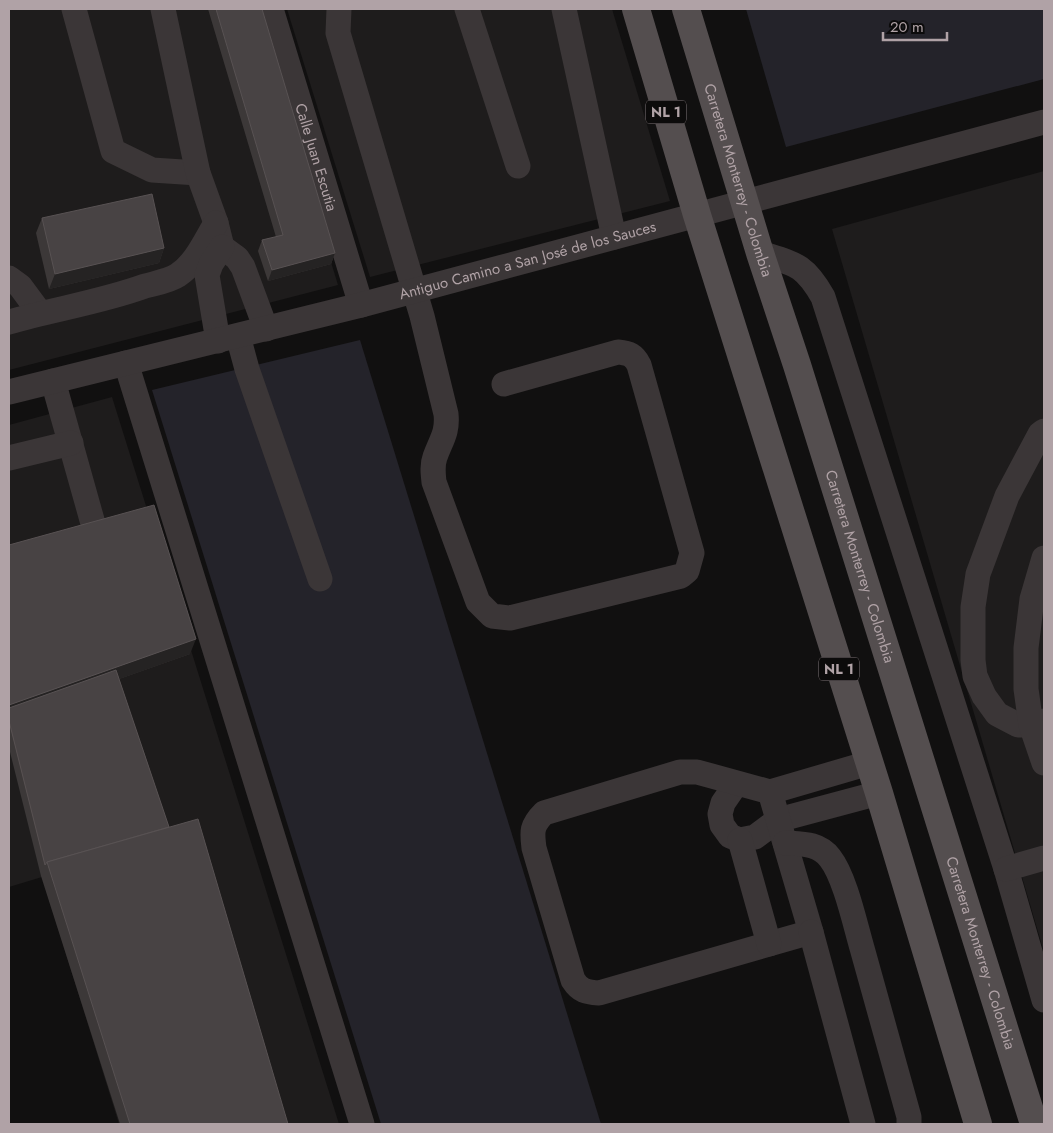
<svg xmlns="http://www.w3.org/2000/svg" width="1053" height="1133" font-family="Jost,sans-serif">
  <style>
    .built { fill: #1e1c1c }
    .green { fill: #24232a }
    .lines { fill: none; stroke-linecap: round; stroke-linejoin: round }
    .minor { stroke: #3b3637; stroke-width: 25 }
    .major { stroke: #544e4f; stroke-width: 28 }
    .wall { fill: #3c3838 }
    .shaded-wall { fill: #252323 }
    .building { fill: #484344; stroke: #585253 }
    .labels { text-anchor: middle; stroke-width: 5; stroke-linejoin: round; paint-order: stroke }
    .shield { fill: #0c0b0b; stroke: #7f7578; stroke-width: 1 }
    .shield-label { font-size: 14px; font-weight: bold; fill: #b0a2a6 }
    .street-label { font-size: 15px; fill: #b0a2a6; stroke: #0c0b0b }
  </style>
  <rect width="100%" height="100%" fill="#111010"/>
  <g class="built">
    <path d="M9 9H254L338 285 9 370Z"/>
    <path d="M287 9H612L670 201 370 277Z"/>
    <path d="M1044 171V952L832 229Z"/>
    <path d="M112 397 339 1124H119L42 877 9 887V425Z"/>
  </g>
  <g class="green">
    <path d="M746 9H1044V79L786 147Z"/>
    <path d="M360 340 601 1124H381L152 390Z"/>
  </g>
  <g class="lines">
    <g class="minor">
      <path d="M74 9 113 151 152 170 198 173"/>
      <path d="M163 9 198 173 216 223 222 247 237 258 243 267 266 329"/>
      <path id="s1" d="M271 9 361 305"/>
      <path d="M339 9 338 33 422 316 446 414C448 433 441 440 435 457 432 465 433 473 434 482L478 602 492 616 510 618 681 576 687 571 692 553 639 365C634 355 629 353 618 352L504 384"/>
      <path d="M467 9 518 166"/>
      <path d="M564 9 614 237"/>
      <path d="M760 253C795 264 804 264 823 297L1006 869 1044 1000"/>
      <path d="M9 278 20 286 40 313"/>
      <path d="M9 322C54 309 101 302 145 286 156 283 169 281 178 275 196 263 205 241 216 223"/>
      <path d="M238 336 247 369 320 579"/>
      <path d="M218 341 207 275 211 264 222 247"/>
      <path d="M126 363 362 1124"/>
      <path d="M53 381 92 520"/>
      <path id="s2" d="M9 392 361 305 1044 122"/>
      <path d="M1044 431 1040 434 1007 496 978 574 973 607V660L975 676 984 696 997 714 1018 725H1031L1044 721"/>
      <path d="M9 458 71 443"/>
      <path d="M1044 558 1032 599 1026 648V689L1031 725 1044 763"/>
      <path d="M736 784 723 803 720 814 722 825 730 836 740 840 755 837 778 820 879 793"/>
      <path d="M770 792 811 932 599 993C586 992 580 991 573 980L534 848C532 832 531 826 544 813L680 772H697L770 792 869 763"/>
      <path d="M740 840 769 944"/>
      <path d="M785 843C802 844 819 843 830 858 845 877 855 924 862 948 878 1004 893 1061 909 1117V1124"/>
      <path d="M1006 869 1044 858"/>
      <path d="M811 932 863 1124"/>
    </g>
    <g class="major">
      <path d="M636 9 697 215 879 793 978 1124"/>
      <path id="s3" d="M686 9 760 253 797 365 1034 1124"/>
    </g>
  </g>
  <g class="wall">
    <path d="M208 9H262L335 253 331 264 268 281 258 251 262 240 276 237Z"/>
    <path d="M42 218 164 248 159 263 49 289 36 233Z"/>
    <path d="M9 545 190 654 119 679 169 827 288 1124H120L41 876 9 748Z"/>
  </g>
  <g class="shaded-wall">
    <path d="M164 248 159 263 49 289 55 274Z"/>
    <path d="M335 253 331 264 268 281 272 270Z"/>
    <path d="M196 639 190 654 9 718V705Z"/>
  </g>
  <g class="building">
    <path d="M216 9H262L335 253 272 270 262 240 283 235Z"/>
    <path d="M152 194 164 248 55 274 42 218Z"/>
    <path d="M154 505 196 639 9 705V545Z"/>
    <path d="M116 670 169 827 47 862 45 865 9 721V708Z"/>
    <path d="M198 819 288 1124H130L47 862Z"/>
  </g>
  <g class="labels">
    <g class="shield">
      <rect x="646" y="100.5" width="40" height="23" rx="4"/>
      <rect x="819" y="657.5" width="40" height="23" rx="4"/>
    </g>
    <g class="shield-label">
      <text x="666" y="117">NL 1</text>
      <text x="839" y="674">NL 1</text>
    </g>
    <g class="street-label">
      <text dy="5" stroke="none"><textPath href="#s1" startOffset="155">Calle Juan Escutia</textPath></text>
      <text dy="5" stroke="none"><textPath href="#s3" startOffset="179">Carretera Monterrey - Colombia</textPath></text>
      <text dy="5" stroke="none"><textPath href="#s2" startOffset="535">Antiguo Camino a San José de los Sauces</textPath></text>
      <text dy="5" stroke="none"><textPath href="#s3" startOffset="584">Carretera Monterrey - Colombia</textPath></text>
      <text dy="5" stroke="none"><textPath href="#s3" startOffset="989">Carretera Monterrey - Colombia</textPath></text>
    </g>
  </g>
  <rect width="1053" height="1133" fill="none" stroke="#b0a2a6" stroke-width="20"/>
  <path d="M883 32v8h64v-8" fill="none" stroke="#b0a2a6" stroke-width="2.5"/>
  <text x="890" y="32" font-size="15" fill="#b0a2a6" stroke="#0c0b0b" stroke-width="4" paint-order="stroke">20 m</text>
</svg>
